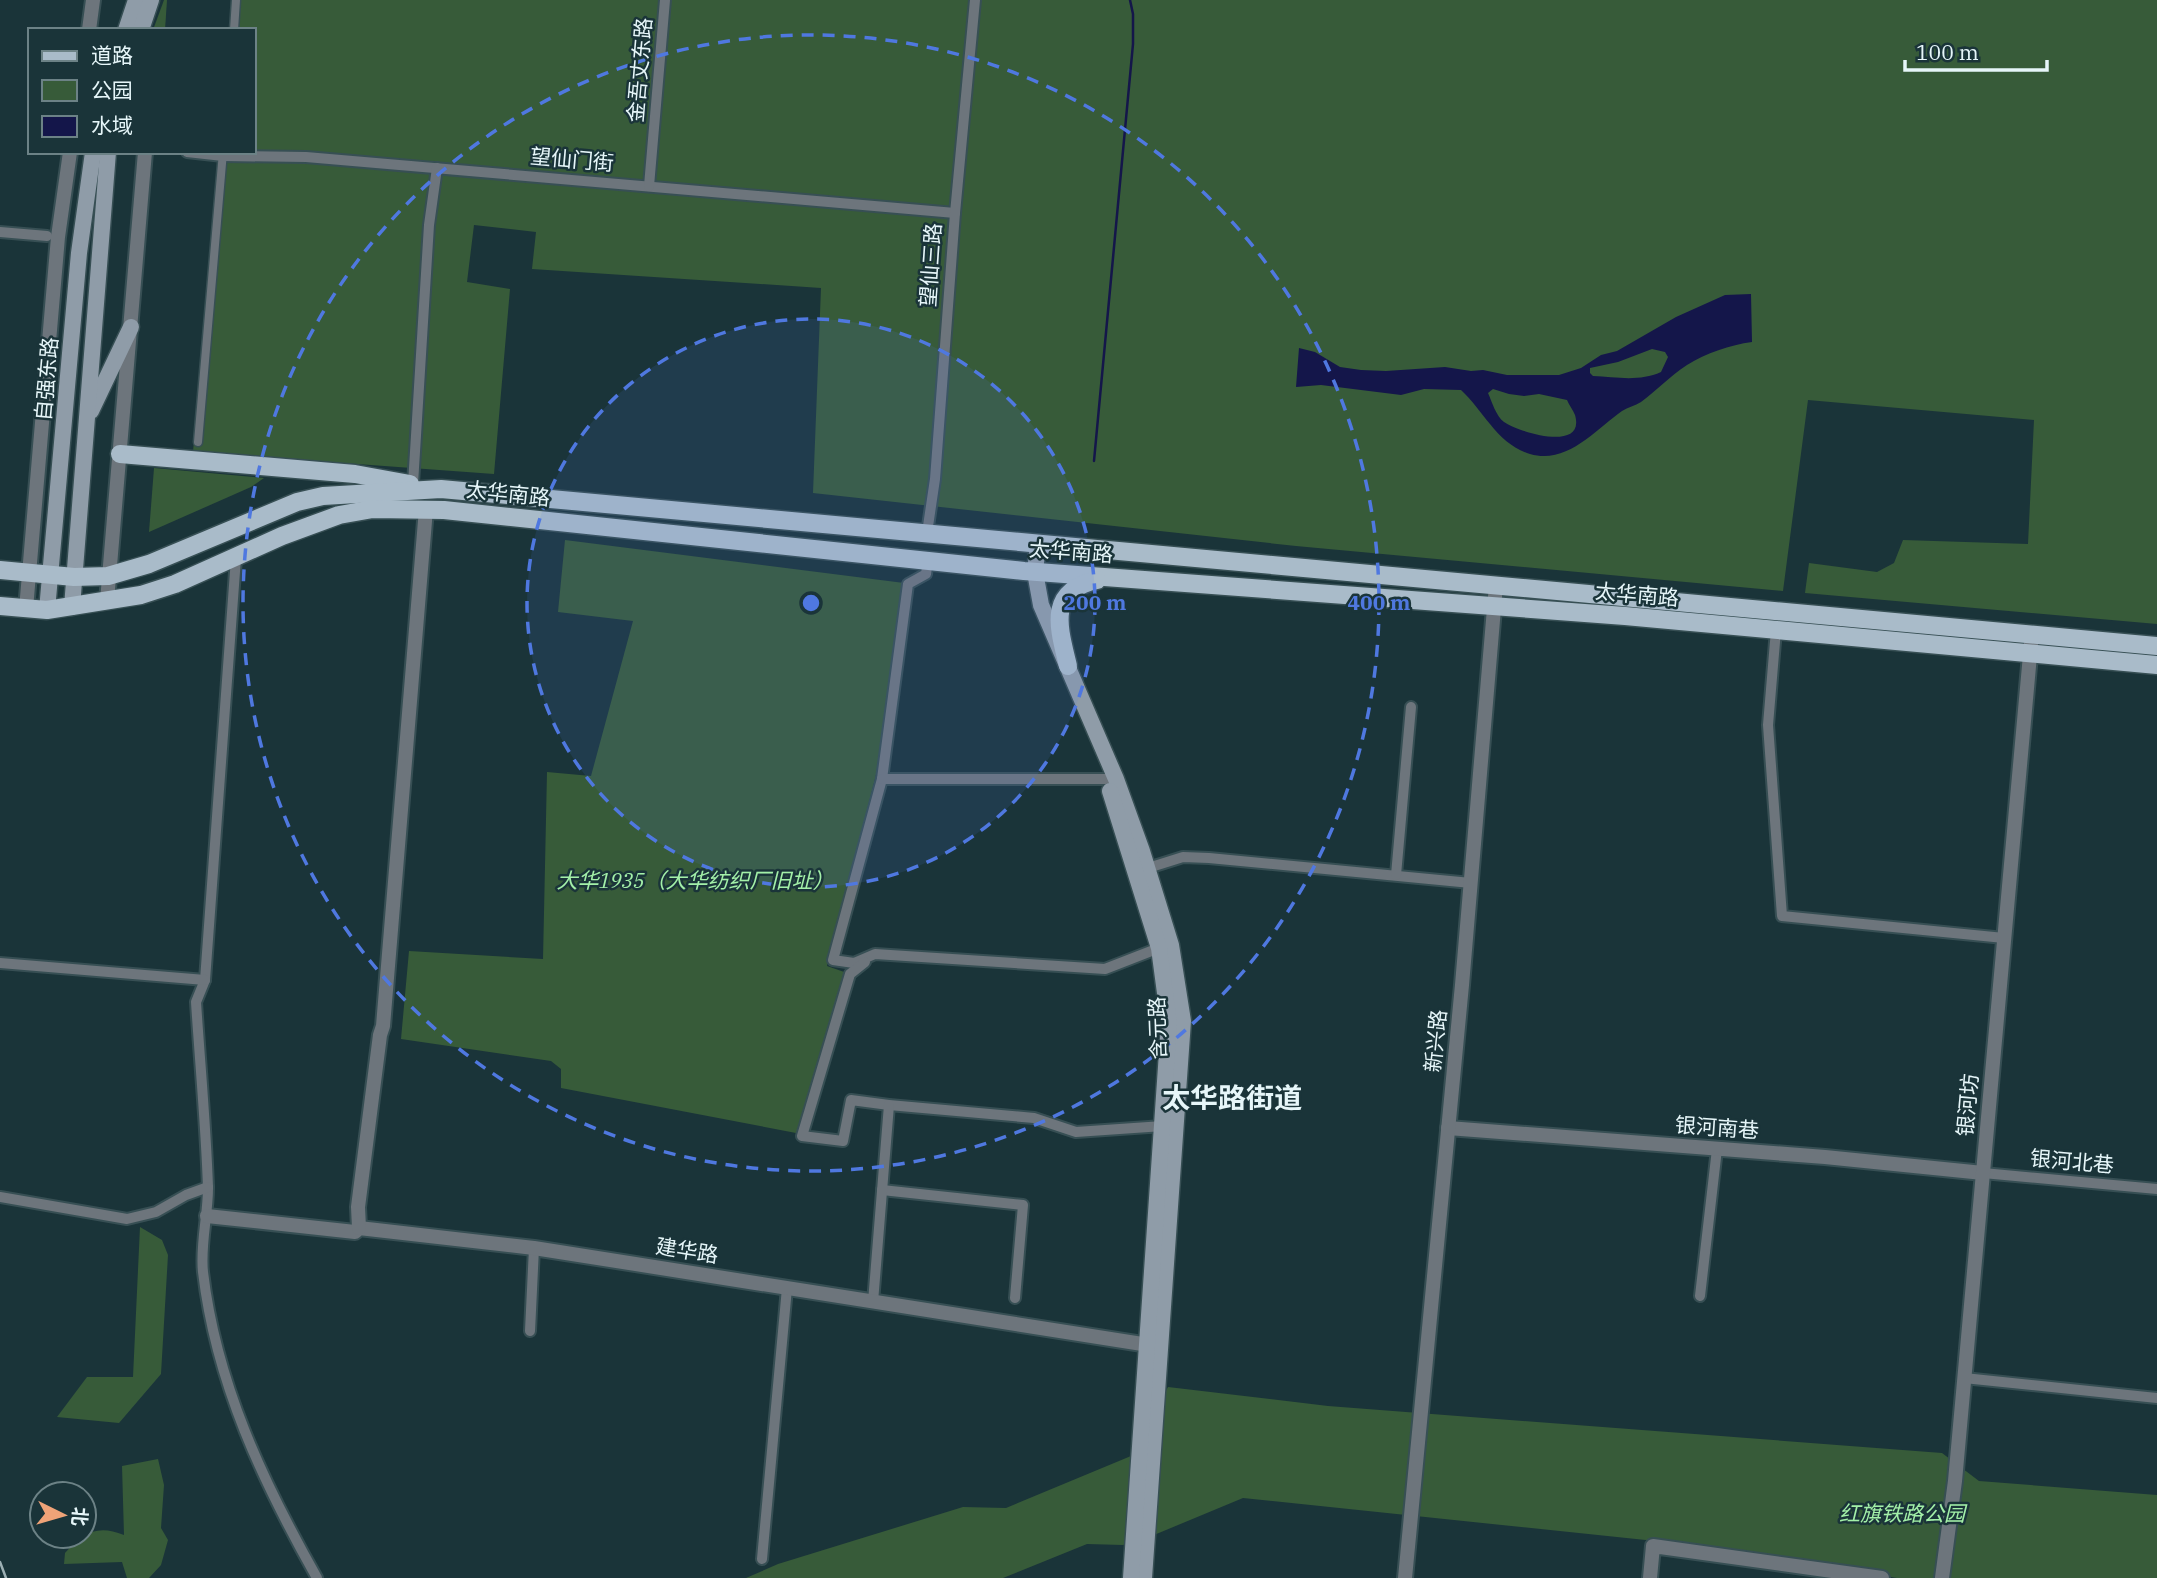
<svg xmlns="http://www.w3.org/2000/svg" width="2157" height="1578" font-family="'IBM Plex Serif','Noto Sans SC',serif">
  <style>
    .green { fill: #375b39 }
    .water { fill: #14164a; fill-rule: evenodd }
    .lines { fill: none; stroke-linecap: round; stroke-linejoin: round }
    .stream { stroke: #14164a; stroke-width: 2.5 }
    .pedestrian-casing { stroke: #374f54; stroke-width: 11 }
    .minor-casing { stroke: #374f54; stroke-width: 14 }
    .tertiary-casing { stroke: #374f54; stroke-width: 18 }
    .secondary-casing { stroke: #374f54; stroke-width: 19 }
    .primary-casing { stroke: #374f54; stroke-width: 21 }
    .pedestrian { stroke: #6d757c; stroke-width: 8 }
    .minor { stroke: #6d757c; stroke-width: 10 }
    .tertiary { stroke: #6d757c; stroke-width: 14 }
    .secondary { stroke: #8f9ca8; stroke-width: 16 }
    .primary { stroke: #a9bbc9; stroke-width: 18 }
    .rail { stroke: #9db0b4; stroke-width: 2.5 }
    .ring { fill: none; stroke: #4f78e0; stroke-width: 3.5; stroke-dasharray: 12 9 }
    .labels { text-anchor: middle; stroke-width: 5; stroke-linejoin: round; paint-order: stroke }
    .street-label { font-size: 21px; fill: #e6f6f9; stroke: #1a3439 }
    .park-label { font-size: 21px; font-style: italic; fill: #a3f0a8; stroke: #1a3439 }
    .district-label { font-size: 28px; font-weight: bold; fill: #e6f6f9; stroke: #1a3439 }
    .centre { fill: #4f78e0; stroke: #1a3439; stroke-width: 3.5 }
    .ring-label { font-size: 21px; text-anchor: middle; font-weight: bold; fill: #4f78e0; stroke: #1a3439; stroke-width: 5; stroke-linejoin: round; paint-order: stroke }
  </style>
  <rect width="100%" height="100%" fill="#1a3439"/>
  <g class="green">
    <path d="M164 0H167L165 30H153Z"/>
    <path d="M233 0H2157V624L1805 593 1809 563 1877 572 1894 563 1903 540 2028 544 2034 420 1808 400 1783 591 1296 546 813 493 821 288 532 269 536 232 474 225 467 282 510 289 494 474 193 452 219 152H254V30H230Z"/>
    <path d="M154 468 264 478 251 487 149 532Z"/>
    <path d="M565 540 904 583 876 775 827 966 847 973 804 1122 796 1133 561 1088V1069L551 1061 401 1039 409 951 543 959 547 772 591 776 633 621 558 612Z"/>
    <path d="M140 1227 162 1240 168 1255 161 1374 119 1423 57 1417 87 1377H133Z"/>
    <path d="M1168 1387 1328 1406 1942 1453 1979 1481 2157 1495V1578H1897L1655 1541 1243 1498 1154 1535 1123 1545 1087 1544 1003 1578H746L778 1564 963 1507 1006 1508 1131 1456Z"/>
    <path d="M158 1459 164 1485 161 1528 168 1540 161 1565 149 1578H127L122 1562 64 1564 65 1553C83 1533 97 1524 124 1535L122 1466Z"/>
  </g>
  <path class="water" d="M1751 294 1752 342C1730 345 1706 353 1687 365 1670 376 1657 390 1641 402 1635 406 1628 407 1622 411 1595 430 1567 465 1530 454 1497 444 1484 411 1461 390L1424 389 1401 395 1321 385 1296 387 1299 348 1315 352 1340 367 1361 370 1386 371 1445 367 1471 371 1483 370 1507 375H1559L1581 368 1601 355 1617 351 1676 317 1725 295ZM1652 349 1665 352 1668 357 1661 372C1639 382 1616 377 1593 376L1590 373V368L1618 362ZM1493 389 1509 394 1524 396 1539 394 1567 400C1569 405 1573 410 1575 415 1586 453 1518 432 1504 422 1496 416 1492 402 1488 393Z"/>
  <g class="lines">
    <path class="stream" d="M1094 461 1133 44V14L1130 0"/>
    <defs>
      <g id="pedestrian">
        <path d="M234 30 236 0"/>
        <path d="M198 442 223 152"/>
      </g>
      <g id="minor">
        <path d="M187 152 223 156 306 157 955 213"/>
        <path d="M649 186 665 0"/>
        <path d="M0 232 47 236"/>
        <path d="M413 484 429 225 437 168"/>
        <path d="M927 533 935 479 955 213 975 0"/>
        <path d="M236 558 205 980 196 1002C200 1064 206 1126 208 1188 208 1215 200 1246 203 1272 216 1383 263 1482 317 1578"/>
        <path d="M928 560 926 574 908 584 882 779 833 960 854 963 875 954 1105 969 1159 948"/>
        <path d="M1776 630 1768 725 1782 916 2004 938"/>
        <path d="M882 779H1106"/>
        <path d="M1148 868 1183 857 1209 858 1471 883"/>
        <path d="M1396 875 1411 707"/>
        <path d="M865 962 850 974 802 1136 843 1141 851 1100 889 1105 1034 1118 1076 1132 1163 1126"/>
        <path d="M0 963 205 980"/>
        <path d="M1983 1173 2157 1189"/>
        <path d="M882 1190 1023 1205 1015 1298"/>
        <path d="M0 1197 127 1219 156 1212 186 1195 208 1187"/>
        <path d="M1700 1296 1717 1149"/>
        <path d="M873 1302 889 1105"/>
        <path d="M530 1331 534 1248"/>
        <path d="M1964 1378 2157 1398"/>
        <path d="M762 1559 787 1288"/>
      </g>
      <g id="tertiary">
        <path d="M89 30 93 0"/>
        <path d="M107 601 145 152"/>
        <path d="M26 609 58 237 70 152"/>
        <path d="M1448 1128 1825 1157 1983 1173"/>
        <path d="M207 1216 355 1232 359 1228 534 1248 1155 1346"/>
        <path d="M359 1228 358 1207 380 1035 383 1026 426 509"/>
        <path d="M1405 1578 1462 985 1496 585"/>
        <path d="M1650 1578 1653 1546 1882 1578"/>
        <path d="M1942 1578 1955 1481 2031 644"/>
      </g>
      <g id="secondary">
        <path d="M126 30 136 0"/>
        <path d="M141 30 151 0"/>
        <path d="M91 411 131 327"/>
        <path d="M1038 544 1035 572 1041 605 1116 779 1142 851 1171 945 1183 1021 1144 1578"/>
        <path d="M72 607 108 152"/>
        <path d="M47 610 79 253 93 152"/>
        <path d="M1110 791 1159 948 1169 1023 1131 1578"/>
      </g>
      <g id="primary">
        <path d="M120 454 355 474 410 484"/>
        <path d="M0 570 74 577 108 576 149 564 297 502 323 496 441 489 2157 646"/>
        <path d="M0 606 47 610 141 595 175 584 282 536 339 515 373 509 444 510 1024 571 1625 616 2157 665"/>
        <path d="M1068 666C1059 628 1046 591 1097 580"/>
      </g>
    </defs>
    <use href="#pedestrian" class="pedestrian-casing"/>
    <use href="#minor" class="minor-casing"/>
    <use href="#tertiary" class="tertiary-casing"/>
    <use href="#secondary" class="secondary-casing"/>
    <use href="#primary" class="primary-casing"/>
    <use href="#pedestrian" class="pedestrian"/>
    <use href="#minor" class="minor"/>
    <use href="#tertiary" class="tertiary"/>
    <use href="#secondary" class="secondary"/>
    <use href="#primary" class="primary"/>
    <path class="rail" d="M0 1562 6 1578"/>
  </g>
  <circle cx="811" cy="603" r="284" fill="#4f78e0" fill-opacity=".12"/>
  <g class="ring">
    <circle cx="811" cy="603" r="284"/>
    <circle cx="811" cy="603" r="568"/>
  </g>
  <g class="labels">
    <g class="street-label">
      <text transform="translate(640 70) rotate(-85)" y="7">金吾丈东路</text>
      <text transform="translate(572 160) rotate(5)" y="7">望仙门街</text>
      <text transform="translate(931 265) rotate(-86)" y="7">望仙三路</text>
      <text transform="translate(47 379) rotate(-85)" y="7">自强东路</text>
      <text transform="translate(508 494) rotate(6)" y="7">太华南路</text>
      <text transform="translate(1071 552) rotate(4)" y="7">太华南路</text>
      <text transform="translate(1637 595) rotate(5)" y="7">太华南路</text>
      <text transform="translate(1158 1028) rotate(-92)" y="7">含元路</text>
      <text transform="translate(1436 1041) rotate(-84)" y="7">新兴路</text>
      <text transform="translate(1968 1105) rotate(-85)" y="7">银河坊</text>
      <text transform="translate(1717 1128) rotate(4)" y="7">银河南巷</text>
      <text transform="translate(2072 1162) rotate(5)" y="7">银河北巷</text>
      <text transform="translate(687 1251) rotate(9)" y="7">建华路</text>
    </g>
    <g class="park-label">
      <text x="695" y="888">大华1935（大华纺织厂旧址）</text>
      <text x="1902" y="1521">红旗铁路公园</text>
    </g>
    <g class="district-label">
      <text x="1232" y="1108">太华路街道</text>
    </g>
  </g>
  <circle cx="811" cy="603" r="10" class="centre"/>
  <g class="ring-label">
    <text x="1095" y="610">200 m</text>
    <text x="1379" y="610">400 m</text>
  </g>
  <rect x="28" y="28" width="228" height="126" fill="#1a3439" stroke="#6c8286" stroke-width="2"/>
  <rect x="42" y="51" width="35" height="10" fill="#a9bbc9" stroke="#6c8286" stroke-width="2"/>
  <text x="91" y="63" font-size="21" fill="#e6f6f9">道路</text>
  <rect x="42" y="80" width="35" height="21" fill="#375b39" stroke="#6c8286" stroke-width="2"/>
  <text x="91" y="98" font-size="21" fill="#e6f6f9">公园</text>
  <rect x="42" y="116" width="35" height="21" fill="#14164a" stroke="#6c8286" stroke-width="2"/>
  <text x="91" y="133" font-size="21" fill="#e6f6f9">水域</text>
  <g transform="translate(63 1515) rotate(95)"><circle r="33" fill="#1a3439" stroke="#6c8286" stroke-width="2"/>
  <path d="M0-5L12 26L0 18L-12 26Z" fill="#efa378"/>
  <text y="-10" font-size="19" font-weight="bold" text-anchor="middle" fill="#e6f6f9">北</text>
  </g>
  <path d="M1905 60v10h142v-10" fill="none" stroke="#e6f6f9" stroke-width="3.5"/>
  <text x="1916" y="60" font-size="21" fill="#e6f6f9" stroke="#1a3439" stroke-width="5" paint-order="stroke">100 m</text>
</svg>
